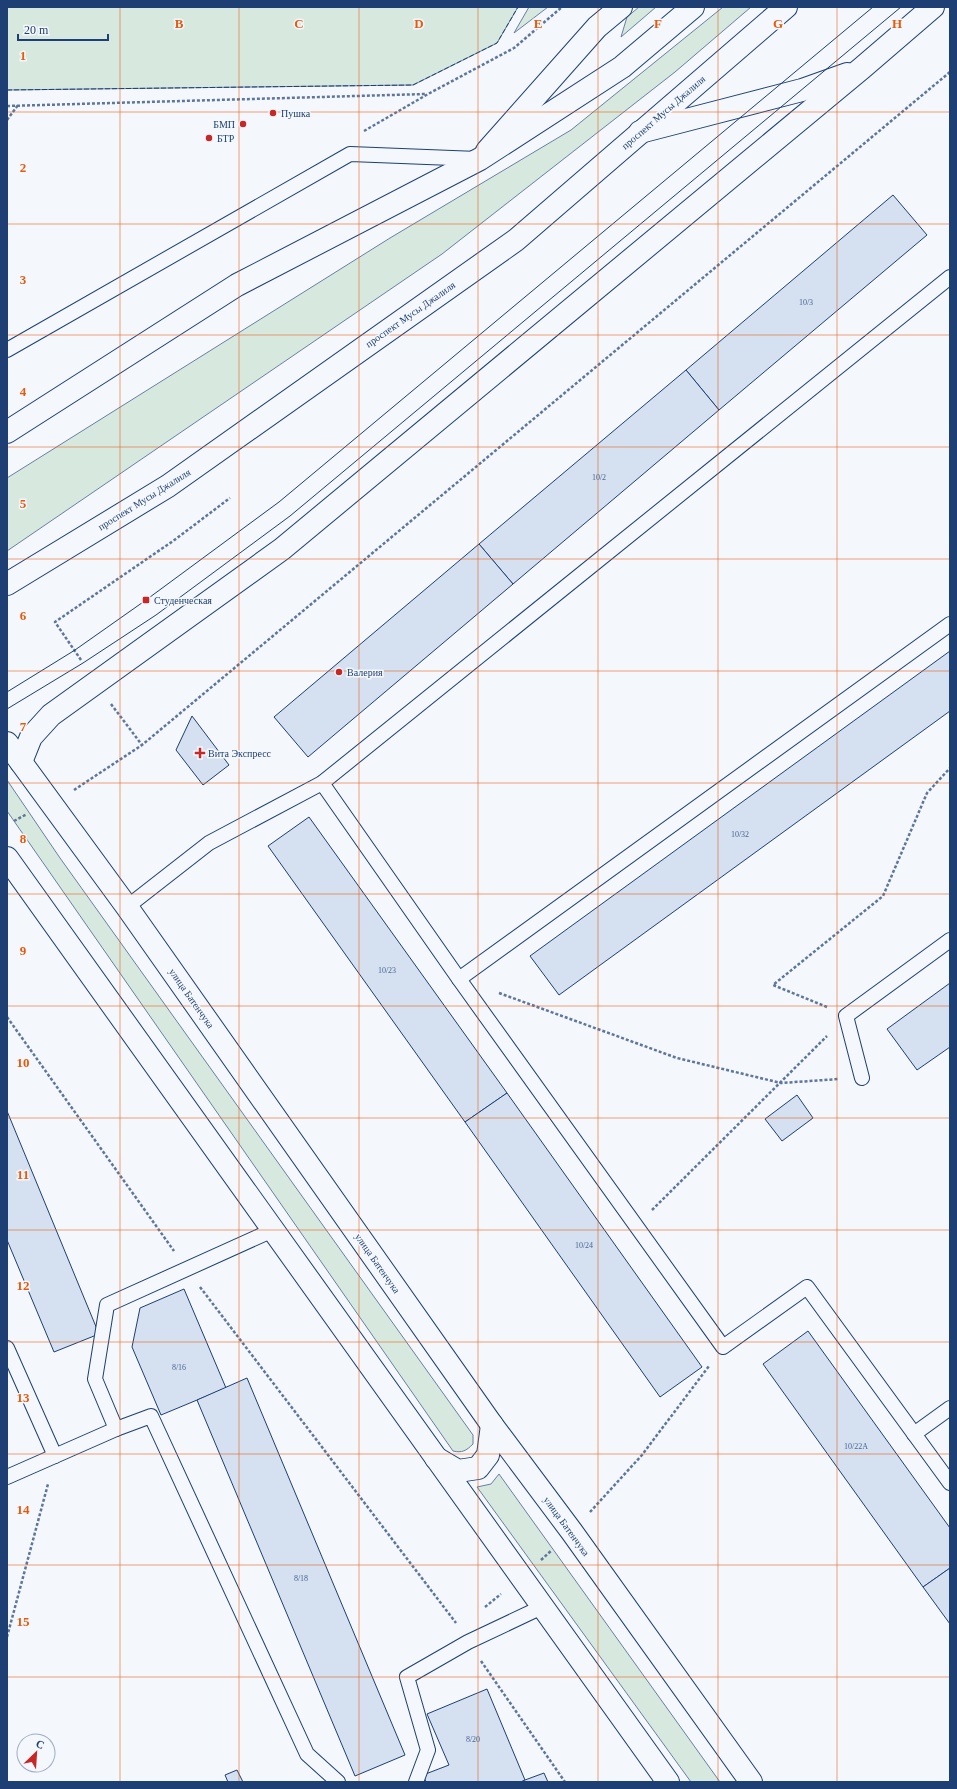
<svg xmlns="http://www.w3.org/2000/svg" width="957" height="1789" font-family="Georgia,serif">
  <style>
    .green { fill: #d7e8df; stroke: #687fa3 }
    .building { fill: #d5e0f0; stroke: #1d3f73 }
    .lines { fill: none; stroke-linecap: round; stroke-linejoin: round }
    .lane-casing { stroke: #1d3f73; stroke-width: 16 }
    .street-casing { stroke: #1d3f73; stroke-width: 24 }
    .secondary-casing { stroke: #1d3f73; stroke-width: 24 }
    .primary-casing { stroke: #1d3f73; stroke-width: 24 }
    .path { stroke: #5e769c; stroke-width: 2.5; stroke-dasharray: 3 2; stroke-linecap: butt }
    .lane { stroke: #f4f7fb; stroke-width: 14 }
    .street { stroke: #f4f7fb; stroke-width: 22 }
    .secondary { stroke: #f4f7fb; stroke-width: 22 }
    .primary { stroke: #f4f7fb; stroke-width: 22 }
    .tram { stroke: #1d3f73; stroke-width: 1 }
    .fence { stroke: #1d3f73; stroke-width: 1; stroke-dasharray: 5 2; stroke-linecap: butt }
    .grid { fill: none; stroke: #e8590c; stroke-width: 1; stroke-opacity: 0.55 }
    .poi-dot { fill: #c62828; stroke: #f4f7fb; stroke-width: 1.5 }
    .labels { text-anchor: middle; stroke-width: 3; stroke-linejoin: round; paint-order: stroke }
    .number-label { font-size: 8px; fill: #4b6792 }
    .street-label { font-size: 10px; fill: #1d3f73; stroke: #f4f7fb }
    .poi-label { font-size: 10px; fill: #1d3f73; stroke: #f4f7fb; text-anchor: start }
    .grid-label { font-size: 13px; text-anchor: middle; font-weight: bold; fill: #e8590c; stroke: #f4f7fb; stroke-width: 3; stroke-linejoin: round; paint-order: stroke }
  </style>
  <rect width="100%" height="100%" fill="#f4f7fb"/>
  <g class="green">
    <path d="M7 7H518L497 43 413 85 7 90Z"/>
    <path d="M529 7H548L514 33Z"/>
    <path d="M639 7H656L621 37 627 17Z"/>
    <path d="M723 7H751L675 72 442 254 7 551V478L390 238 571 130Z"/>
    <path d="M7 780 60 858 473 1435V1444C466 1451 462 1453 453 1451L7 811Z"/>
    <path d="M499 1474 720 1782H691L477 1487 491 1484Z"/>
  </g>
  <g class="building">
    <path d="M893 195 927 235 719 410 686 370Z"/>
    <path d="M686 370 719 410 513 584 479 544Z"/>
    <path d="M479 544 513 584 308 757 274 717Z"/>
    <path d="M950 651V711L559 995 530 956Z"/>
    <path d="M192 716 229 765 203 785 176 750Z"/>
    <path d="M309 817 507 1093 465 1122 268 846Z"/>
    <path d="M950 983V1047L917 1070 887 1029Z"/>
    <path d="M507 1093 702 1367 660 1397 465 1122Z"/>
    <path d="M797 1095 813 1118 782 1141 765 1119Z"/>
    <path d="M7 1111 99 1334 54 1352 7 1240Z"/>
    <path d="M184 1289 226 1388 161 1415 132 1347 140 1308Z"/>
    <path d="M808 1331 950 1528V1568L923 1587 763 1364Z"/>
    <path d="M247 1378 405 1755 355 1776 197 1400Z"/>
    <path d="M950 1568V1624L923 1587Z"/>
    <path d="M487 1689 525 1780 521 1782H426L423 1775 449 1765 427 1714Z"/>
    <path d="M237 1770 243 1782H228L225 1775Z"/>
    <path d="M544 1773 548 1782H521L525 1780Z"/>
  </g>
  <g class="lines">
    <defs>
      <g id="lane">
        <path d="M7 350 350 154 478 159"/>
        <path d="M322 783 459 979 723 1347 807 1287 950 1483"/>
        <path d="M127 907 209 843 322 783 950 277"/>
        <path d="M459 979 950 624"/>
        <path d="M862 1078 846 1016 950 940"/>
        <path d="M7 1348 55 1456"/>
        <path d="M116 1429 95 1379 107 1305 273 1230"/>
        <path d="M914 1434 950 1408"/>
        <path d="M7 1477 116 1429 151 1416 307 1754 338 1782"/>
        <path d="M416 1782 428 1750 407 1677 468 1642 542 1607"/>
      </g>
      <g id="street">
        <path d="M640 132 802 90 847 74"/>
        <path d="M487 151 597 27 621 7"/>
        <path d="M21 762 31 737 51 715 282 549 862 68 933 7"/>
      </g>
      <g id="secondary">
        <path d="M7 743 127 907 492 1425 572 1532 751 1782"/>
        <path d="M7 858 668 1782"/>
        <path d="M436 1458 458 1471 478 1468 488 1455 492 1425"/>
      </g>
      <g id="primary">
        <path d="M7 432 237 285 480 159 622 67 693 7"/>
        <path d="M7 584 168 486 516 240 786 7"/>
      </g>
    </defs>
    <use href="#lane" class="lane-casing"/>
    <use href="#street" class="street-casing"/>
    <use href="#secondary" class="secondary-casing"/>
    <use href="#primary" class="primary-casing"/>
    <g class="path">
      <path d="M7 106 426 94"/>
      <path d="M7 120 18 105"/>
      <path d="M364 131 428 94 514 48 562 7"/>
      <path d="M81 660 55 622 173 541 230 498"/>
      <path d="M111 704 142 745"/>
      <path d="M74 790 142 745 950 72"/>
      <path d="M14 821 27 814"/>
      <path d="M499 993 677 1058 781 1083 839 1079"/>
      <path d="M827 1007 773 985 883 896 927 793 950 768"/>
      <path d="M7 1017 174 1251"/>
      <path d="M652 1210 827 1036"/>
      <path d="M200 1287 456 1623"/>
      <path d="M590 1512 642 1455 709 1366"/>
      <path d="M541 1560 552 1550"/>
      <path d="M485 1607 501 1594"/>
      <path d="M7 1637 48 1484"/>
      <path d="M481 1661 565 1782"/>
    </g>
    <use href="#lane" class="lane"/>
    <use href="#street" class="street"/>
    <use href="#secondary" class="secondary"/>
    <use href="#primary" class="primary"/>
    <g class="tram">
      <path d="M7 692 75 650 146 600 279 502 873 7"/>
      <path d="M7 709 83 663 156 615 290 516 901 7"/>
    </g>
    <path class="fence" d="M7 90 413 85 497 43 518 7"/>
  </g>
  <path class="grid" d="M120 7V1782M239 7V1782M359 7V1782M478 7V1782M598 7V1782M718 7V1782M837 7V1782M7 112H950M7 224H950M7 335H950M7 447H950M7 559H950M7 671H950M7 783H950M7 894H950M7 1006H950M7 1118H950M7 1230H950M7 1342H950M7 1454H950M7 1565H950M7 1677H950"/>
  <g class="poi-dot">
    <circle cx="273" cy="113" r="4"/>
    <circle cx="243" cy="124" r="4"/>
    <circle cx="209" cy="138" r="4"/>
    <rect x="142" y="596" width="8" height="8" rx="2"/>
    <circle cx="339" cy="672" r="4"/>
    <path d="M198 747h4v4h4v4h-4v4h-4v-4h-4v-4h4z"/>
  </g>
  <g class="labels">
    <g class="number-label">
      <text x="806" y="305">10/3</text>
      <text x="599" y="480">10/2</text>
      <text x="740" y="837">10/32</text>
      <text x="387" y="973">10/23</text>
      <text x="584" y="1248">10/24</text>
      <text x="179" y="1370">8/16</text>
      <text x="856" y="1449">10/22А</text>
      <text x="301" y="1581">8/18</text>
      <text x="473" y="1742">8/20</text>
    </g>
    <g class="street-label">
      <text transform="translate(663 112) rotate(-41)" y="4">проспект Мусы Джалиля</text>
      <text transform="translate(410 314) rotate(-35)" y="4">проспект Мусы Джалиля</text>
      <text transform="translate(144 499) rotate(-32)" y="4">проспект Мусы Джалиля</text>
      <text transform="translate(192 998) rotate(55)" y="4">улица Батенчука</text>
      <text transform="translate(378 1263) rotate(55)" y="4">улица Батенчука</text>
      <text transform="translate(567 1526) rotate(54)" y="4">улица Батенчука</text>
    </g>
    <g class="poi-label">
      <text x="281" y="117">Пушка</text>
      <text x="235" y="128" text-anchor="end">БМП</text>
      <text x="217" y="142">БТР</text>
      <text x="154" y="604">Студенческая</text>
      <text x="347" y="676">Валерия</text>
      <text x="208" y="757">Вита Экспресс</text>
    </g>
  </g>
  <g class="grid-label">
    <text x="179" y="28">B</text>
    <text x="299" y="28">C</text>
    <text x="419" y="28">D</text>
    <text x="538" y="28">E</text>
    <text x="658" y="28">F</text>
    <text x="778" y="28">G</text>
    <text x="897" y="28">H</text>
    <text x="23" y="60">1</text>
    <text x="23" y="172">2</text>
    <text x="23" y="284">3</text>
    <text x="23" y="396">4</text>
    <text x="23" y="508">5</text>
    <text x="23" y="620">6</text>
    <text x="23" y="731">7</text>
    <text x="23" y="843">8</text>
    <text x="23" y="955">9</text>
    <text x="23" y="1067">10</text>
    <text x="23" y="1179">11</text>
    <text x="23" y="1290">12</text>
    <text x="23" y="1402">13</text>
    <text x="23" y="1514">14</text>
    <text x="23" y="1626">15</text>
  </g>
  <rect width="957" height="1789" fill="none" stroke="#1d3f73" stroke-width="16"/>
  <g transform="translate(36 1753) rotate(25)"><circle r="19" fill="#f4f7fb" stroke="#9eadc5"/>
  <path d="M0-3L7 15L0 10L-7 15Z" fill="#c62828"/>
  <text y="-6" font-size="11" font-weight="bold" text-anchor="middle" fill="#1d3f73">С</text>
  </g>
  <path d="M18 34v6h90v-6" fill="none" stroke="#1d3f73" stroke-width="2"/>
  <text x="24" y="34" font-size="12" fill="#1d3f73" stroke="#f4f7fb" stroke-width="3" paint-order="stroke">20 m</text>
</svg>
